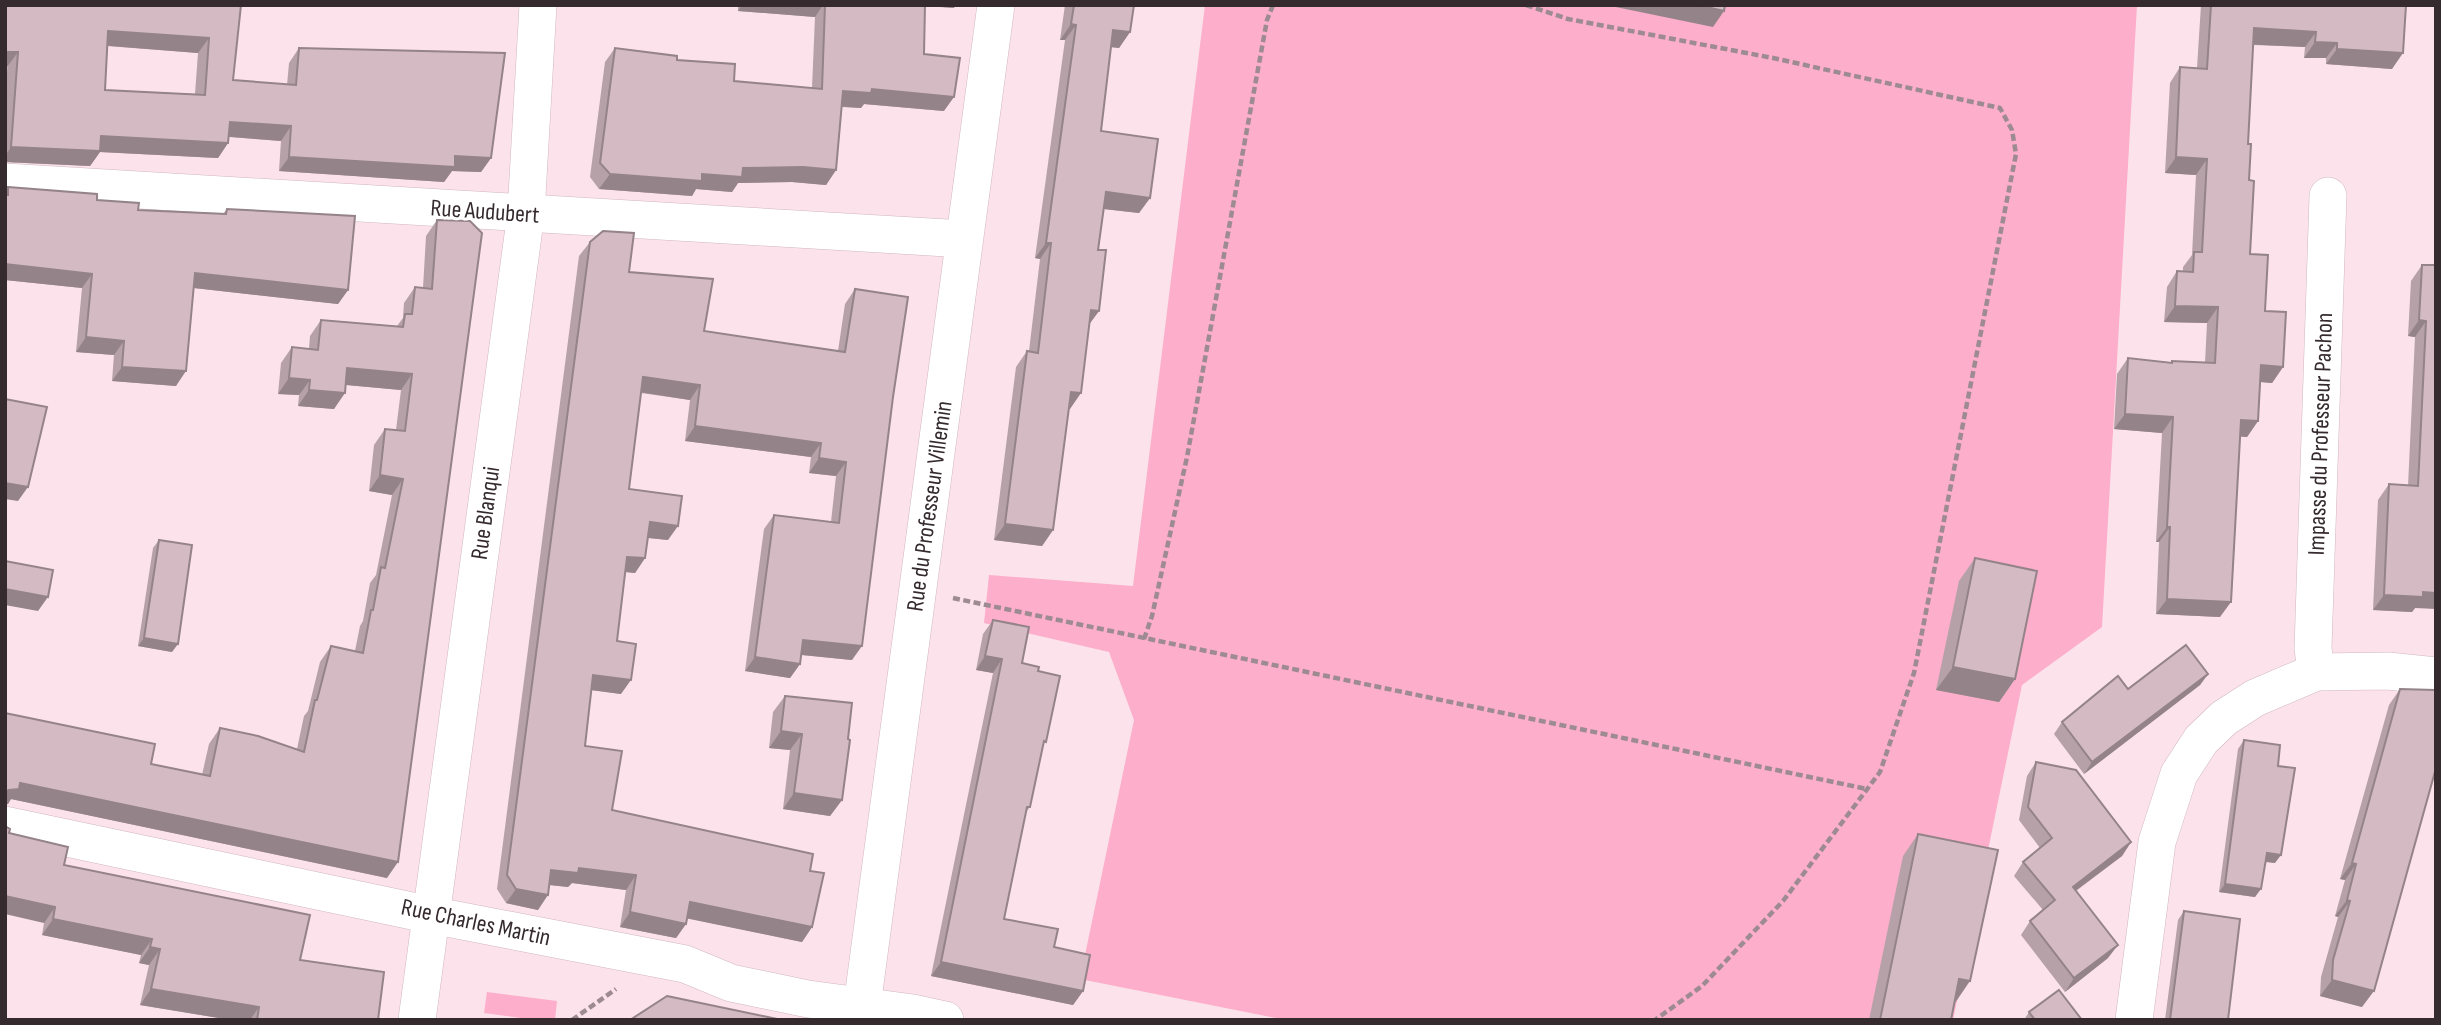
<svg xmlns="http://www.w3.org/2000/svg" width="2441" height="1025" font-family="'Sofia Sans Condensed',sans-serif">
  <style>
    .green { fill: #fcaeca }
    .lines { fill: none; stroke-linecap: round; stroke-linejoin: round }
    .minor-casing { stroke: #d1b7c0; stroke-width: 38 }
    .path { stroke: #9d8b91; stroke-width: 4.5; stroke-dasharray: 7 3.5; stroke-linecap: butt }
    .minor { stroke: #fff; stroke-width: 37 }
    .wall { fill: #b6a1a8; fill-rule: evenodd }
    .shaded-wall { fill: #948388 }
    .building { fill: #d4bbc3; stroke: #948388; stroke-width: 2; fill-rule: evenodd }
    .labels { text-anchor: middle; stroke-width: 6; stroke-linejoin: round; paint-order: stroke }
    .street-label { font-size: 24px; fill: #352b2f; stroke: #fff }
  </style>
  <rect width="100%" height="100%" fill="#fce2ea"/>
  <g class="green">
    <path d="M1205 5H2137L2102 627 2022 685 1953 1020H1286L1080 979 1134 720 1109 652 984 623 989 575 1133 586Z"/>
    <path d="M487 992 557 1001 555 1020H535L484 1013Z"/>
  </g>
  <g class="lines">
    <defs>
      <g id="minor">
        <path d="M5 182 964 239"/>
        <path d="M2316 672 2313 648 2328 196"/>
        <path d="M5 825 431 915 685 964 731 983 808 999 913 1013 945 1020"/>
        <path d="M862 1006 996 5"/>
        <path d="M417 1020 526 213 538 5"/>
        <path d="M2134 1020 2157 842 2179 774 2201 740 2224 718 2255 698 2316 672 2388 671 2436 676"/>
      </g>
    </defs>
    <use href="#minor" class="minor-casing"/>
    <g class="path">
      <path d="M1526 5 1568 19 1773 58 2000 108 2012 130 2016 154 1914 673 1880 772 1783 901 1702 986 1655 1020"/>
      <path d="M953 598 1867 789"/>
      <path d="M1144 639 1152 616 1187 457 1267 20 1273 5"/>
      <path d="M572 1020 616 989"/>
    </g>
    <use href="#minor" class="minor"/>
  </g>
  <g class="wall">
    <path d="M12 5H241L233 80 287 85 289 63 299 48 491 158 481 172 452 171 444 182 279 171 281 141 229 137 228 143 218 158 100 152 90 166 5 162V98ZM107 46 198 53 195 94 105 90Z"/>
    <path d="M738 5H955L954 8 925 6 924 54 944 111 864 104 861 108 842 107 836 170 826 185 792 182 738 183 732 192 696 189 692 196 599 189 590 177 605 62 615 48 677 60 734 81 812 88 815 17 738 11Z"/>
    <path d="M1065 5H1134L1130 32 1119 48 1111 47 1101 131 1150 198 1139 213 1104 209 1098 250 1099 311 1089 324 1069 409 1053 530 1042 546 994 540 1016 367 1027 351H1029L1040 259 1035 258 1065 40H1060Z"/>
    <path d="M2201 5H2406L2392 69 2326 64V58H2304L2305 47 2253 45 2248 144 2250 254 2265 311 2283 367 2272 383 2260 382 2258 421 2247 437 2240 436 2220 617 2156 614 2159 542H2156L2162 433 2114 429 2117 374 2128 358 2171 363 2172 361 2205 363 2207 323 2164 322 2167 287 2177 271 2183 272V267L2192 255 2196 175 2165 173 2170 83 2180 67 2197 68Z"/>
    <path d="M8 187 97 200 138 210 223 214 227 209 348 290 338 304 194 288 176 386 112 381 114 355 76 352 82 288 5 280V191Z"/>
    <path d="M437 220 470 221 387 878 11 799 8 804 5 713 151 764 202 775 209 744 220 728 297 749 304 716 308 711 320 662 331 646 355 651 360 626 363 621 370 583 376 575 392 495 369 491 374 445 385 429 396 430 401 390 346 385 334 409 298 406 299 395 278 394 281 363 292 347 309 349 310 336 321 320 397 326 403 318 404 303 415 287 423 288 426 236Z"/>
    <path d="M590 242 704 331 838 351 845 304 855 289 852 660 801 655 800 664 790 678 745 671 764 529 774 515 831 522 836 476 809 473 811 457 685 441 690 400 641 393 629 489 668 540 648 538 645 558 635 573 625 572 617 641 621 694 591 690 585 746 612 810 810 871 812 927 802 942 687 918 686 924 676 938 620 927 626 890 572 883 568 887 549 885 538 910 506 903 497 889 579 256Z"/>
    <path d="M2422 265H2436L2415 608 2412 612 2373 610 2378 500 2389 484 2408 486 2415 337 2408 336 2411 281Z"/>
    <path d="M159 540 172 652 138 646 153 548Z"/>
    <path d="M1975 558 2015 679 1999 702 1936 690 1959 581Z"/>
    <path d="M993 620 1022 663 1038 671 1042 747 1030 807 1025 813 1004 919 1054 947 1083 991 1073 1005 931 976 993 673 976 670 983 634Z"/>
    <path d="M2208 674 2200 685 2084 774 2054 734 2062 722Z"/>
    <path d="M2400 689 2362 1007 2320 996 2321 977 2338 917 2335 916 2345 880 2340 879 2389 705Z"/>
    <path d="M785 696 842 800 830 816 783 809 790 750 769 748 773 712Z"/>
    <path d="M2244 740 2278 766 2275 863 2265 862 2255 897 2219 892 2238 749Z"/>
    <path d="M2036 762 2131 842 2122 856 2076 891 2108 958 2065 992 2021 935 2030 921 2043 910 2014 876 2023 862 2040 848 2019 820 2027 776Z"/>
    <path d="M9 833 64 865 300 960 378 1020H231L140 1005 149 965 139 963 141 955 42 935 44 923Z"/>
    <path d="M1918 834 1954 1003 1951 1020H1869L1903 856Z"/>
    <path d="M2184 911 2228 1020H2165L2178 920Z"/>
    <path d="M2029 1012 2082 1020H2024Z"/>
  </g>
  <g class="shaded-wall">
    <path d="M742 5H823L815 17 738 11Z"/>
    <path d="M918 5H955L954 8Z"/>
    <path d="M1606 5H1698L1724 11 1713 27Z"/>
    <path d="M1071 24 1076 25 1065 40H1060Z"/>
    <path d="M2254 28 2316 32 2305 47 2243 44Z"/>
    <path d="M1113 30 1130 32 1119 48 1102 46Z"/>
    <path d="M108 31 209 38 198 53 98 45Z"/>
    <path d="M2315 42 2337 43 2326 58H2304Z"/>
    <path d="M2337 49 2403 53 2392 69 2326 64Z"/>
    <path d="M5 52H18L7 67H5Z"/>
    <path d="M872 89 954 97 944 111 864 104 861 108 833 106 843 91Z"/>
    <path d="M230 122 291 126 281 141 220 136Z"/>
    <path d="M101 136 228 143 218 158 100 152 90 166 5 162V156L11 147Z"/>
    <path d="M455 156 491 158 481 172 452 171 444 182 279 171 289 157Z"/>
    <path d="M2176 157 2207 159 2196 175 2165 173Z"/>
    <path d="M803 167 836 170 826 185 792 182 738 183 732 192 696 189 692 196 599 189 610 174H702L743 168Z"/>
    <path d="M1106 192 1150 198 1139 213 1095 208Z"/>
    <path d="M1046 243H1051L1040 259 1035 258Z"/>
    <path d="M5 264 92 274 82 288 5 280Z"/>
    <path d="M195 273 348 290 338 304 185 287Z"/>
    <path d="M2175 306 2218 307 2207 323 2164 322Z"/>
    <path d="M1091 310 1099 311 1088 326Z"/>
    <path d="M2419 320 2426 321 2415 337 2408 336Z"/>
    <path d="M86 337 124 341 114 355 76 352Z"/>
    <path d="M2261 365 2283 367 2272 383 2250 381Z"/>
    <path d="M122 367 186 371 176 386 112 381Z"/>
    <path d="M347 368 412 374 401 390 336 384Z"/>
    <path d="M643 377 700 385 690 400 633 391Z"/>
    <path d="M289 378 310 380 299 395 278 394Z"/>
    <path d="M309 390 345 393 334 409 298 406Z"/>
    <path d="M1071 392 1081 393 1070 409 1060 408Z"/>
    <path d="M2125 414 2173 417 2162 433 2114 429Z"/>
    <path d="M2241 420 2258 421 2247 437 2230 436Z"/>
    <path d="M695 426 821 443 811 457 685 441Z"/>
    <path d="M819 458 846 462 836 476 809 473Z"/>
    <path d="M380 475 403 479 392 495 369 491Z"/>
    <path d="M5 483 28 487 18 501 5 499Z"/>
    <path d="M650 522 678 526 668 540 640 537Z"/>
    <path d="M1005 524 1053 530 1042 546 994 540Z"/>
    <path d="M2167 527H2170L2159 542H2156Z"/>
    <path d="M627 557 645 558 635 573 617 571Z"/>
    <path d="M5 589 48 597 38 611 5 605Z"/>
    <path d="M2423 592 2436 593V609L2415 608 2412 612 2373 610 2384 595Z"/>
    <path d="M2167 599 2231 602 2220 617 2156 614Z"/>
    <path d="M144 638 178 644 172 652 138 646Z"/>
    <path d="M803 640 862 646 852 660 793 654Z"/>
    <path d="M985 656 1002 659 993 673 976 670Z"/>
    <path d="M755 657 800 664 790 678 745 671Z"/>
    <path d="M1953 667 2015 679 1999 702 1936 690Z"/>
    <path d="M2208 674 2200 685 2084 774 2092 762Z"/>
    <path d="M593 675 631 680 621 694 583 689Z"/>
    <path d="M781 731 802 734 790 750 769 748Z"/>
    <path d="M20 783 398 862 387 878 11 799 8 804 5 805V792Z"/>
    <path d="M794 793 842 800 830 816 783 809Z"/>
    <path d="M2131 842 2122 856 2063 900 2073 887Z"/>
    <path d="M2267 853 2281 855 2275 863 2261 861Z"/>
    <path d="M2352 863 2356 864 2345 880 2340 879Z"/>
    <path d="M579 868 636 875 626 890 572 883 568 887 541 884 551 870Z"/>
    <path d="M2225 884 2261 889 2255 897 2219 892Z"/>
    <path d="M516 889 548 895 538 910 506 903Z"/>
    <path d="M5 896 55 907 44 923 5 914Z"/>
    <path d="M2347 900 2350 901 2338 917 2335 916Z"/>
    <path d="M690 902 812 927 802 942 680 917Z"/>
    <path d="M630 912 686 924 676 938 620 927Z"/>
    <path d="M53 919 152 939 141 955 42 935Z"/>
    <path d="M2118 945 2108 958 2065 992 2074 978Z"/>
    <path d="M150 947 160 949 149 965 139 963Z"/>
    <path d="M941 962 1083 991 1073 1005 931 976Z"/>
    <path d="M1959 979 1970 981 1955 1003Z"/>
    <path d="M2332 980 2374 991 2362 1007 2320 996Z"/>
    <path d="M151 989 259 1007 250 1020H231L140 1005Z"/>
  </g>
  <g class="building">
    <path d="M5 5 21 6V5H241L233 80 296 85 299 48 505 53 491 158 455 156V167L289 157 291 126 230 122 228 143 101 136 100 151 11 147 18 52H5ZM108 31 209 38 205 95 105 90Z"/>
    <path d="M825 5H925L924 54 960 58 954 97 872 89 871 93 843 91 836 170 803 167 743 168 742 177 702 174V181L610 174 600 163 615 48 677 56V60L735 64 734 81 822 89Z"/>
    <path d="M1074 5H1134L1130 32 1113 30 1101 131 1158 139 1150 198 1106 192 1098 250H1106L1099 311 1091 310 1081 393 1071 392 1053 530 1005 524 1027 351 1038 353 1051 243H1046L1076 25 1071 24Z"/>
    <path d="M1698 5H1725L1724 11Z"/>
    <path d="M2211 5H2406L2403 53 2337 49V43L2315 42 2316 32 2254 28 2248 144H2251L2249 180 2254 181 2250 254 2268 255 2265 311 2286 312 2283 367 2261 365 2258 421 2241 420 2231 602 2167 599 2170 527H2167L2173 417 2125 414 2128 358 2172 363V361L2215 363 2218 307 2175 306 2177 271 2193 272 2194 252H2202L2207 159 2176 157 2180 67 2207 69Z"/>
    <path d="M8 187 97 194V200L139 203 138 210 226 214 227 209 355 216 348 290 195 273 186 371 122 367 124 341 86 337 92 274 5 264V195H8Z"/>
    <path d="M437 220 470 221 482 233 398 862 20 783 19 789 9 790 5 792V713L155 744 151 764 210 776 220 728 258 736 304 752 315 700H317L331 646 363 653 371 610H373L381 567 385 568 403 479 380 475 385 429 405 431 412 374 347 368 345 393 309 390 310 380 289 378 292 347 318 350 321 320 403 327 405 314H412L415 287 432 289Z"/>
    <path d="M603 231 634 233 629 272 713 279 704 331 845 352 855 289 908 297 893 397 862 646 803 640 800 664 755 657 774 515 839 523 846 462 819 458 821 443 695 426 700 385 643 377 629 489 682 496 678 526 650 522 645 558 627 557 617 641 636 644 631 680 593 675 585 746 622 751 612 810 813 854 810 871 824 873 812 927 690 902 686 924 630 912 636 875 579 868 578 873 551 870 548 895 516 889 507 875 590 242Z"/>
    <path d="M2422 265H2436V593L2423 592V597L2384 595 2389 484 2418 486 2426 321 2419 320Z"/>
    <path d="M5 399 47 407 28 487 5 483Z"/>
    <path d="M159 540 192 545 178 644 144 638Z"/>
    <path d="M1975 558 2037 571 2015 679 1953 667Z"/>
    <path d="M5 561 53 570 48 597 5 589Z"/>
    <path d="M993 620 1029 627 1022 663 1039 667 1038 671 1060 676 1046 742 1044 741 1030 807H1027L1004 919 1058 929 1054 947 1090 955 1083 991 941 962 1002 659 985 656Z"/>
    <path d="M2186 645 2208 674 2092 762 2062 722 2118 676 2128 689Z"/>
    <path d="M2400 689 2435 690 2436 692V768L2374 991 2332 980 2333 960 2350 901 2347 900 2356 864 2352 863Z"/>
    <path d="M785 696 852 703 848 739 850 740 842 800 794 793 802 734 781 731Z"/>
    <path d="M2244 740 2280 745 2278 766 2295 768 2281 855 2267 853 2261 889 2225 884Z"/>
    <path d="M2036 762 2076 770 2131 842 2073 887 2118 945 2074 978 2030 921 2055 900 2023 862 2052 838 2028 807Z"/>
    <path d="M5 826 10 829 9 833 68 847 64 865 310 915 300 960 384 972 378 1020H257L259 1007 151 989 160 949 150 947 152 939 53 919 55 907 5 896Z"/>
    <path d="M1918 834 1998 850 1970 981 1959 979 1951 1020H1880Z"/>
    <path d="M2184 911 2240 919 2228 1020H2170Z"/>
    <path d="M2059 990 2082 1020H2035L2029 1012Z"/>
    <path d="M667 996 782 1020H630Z"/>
  </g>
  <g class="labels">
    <g class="street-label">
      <text transform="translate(485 211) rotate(4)" y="8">Rue Audubert</text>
      <text transform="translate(2320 434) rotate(-88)" y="8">Impasse du Professeur Pachon</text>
      <text transform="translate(929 506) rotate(-82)" y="8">Rue du Professeur Villemin</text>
      <text transform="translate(485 513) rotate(-82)" y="8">Rue Blanqui</text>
      <text transform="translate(476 922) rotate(12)" y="8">Rue Charles Martin</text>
    </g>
  </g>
  <rect width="2441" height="1025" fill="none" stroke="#352b2f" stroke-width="14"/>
</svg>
